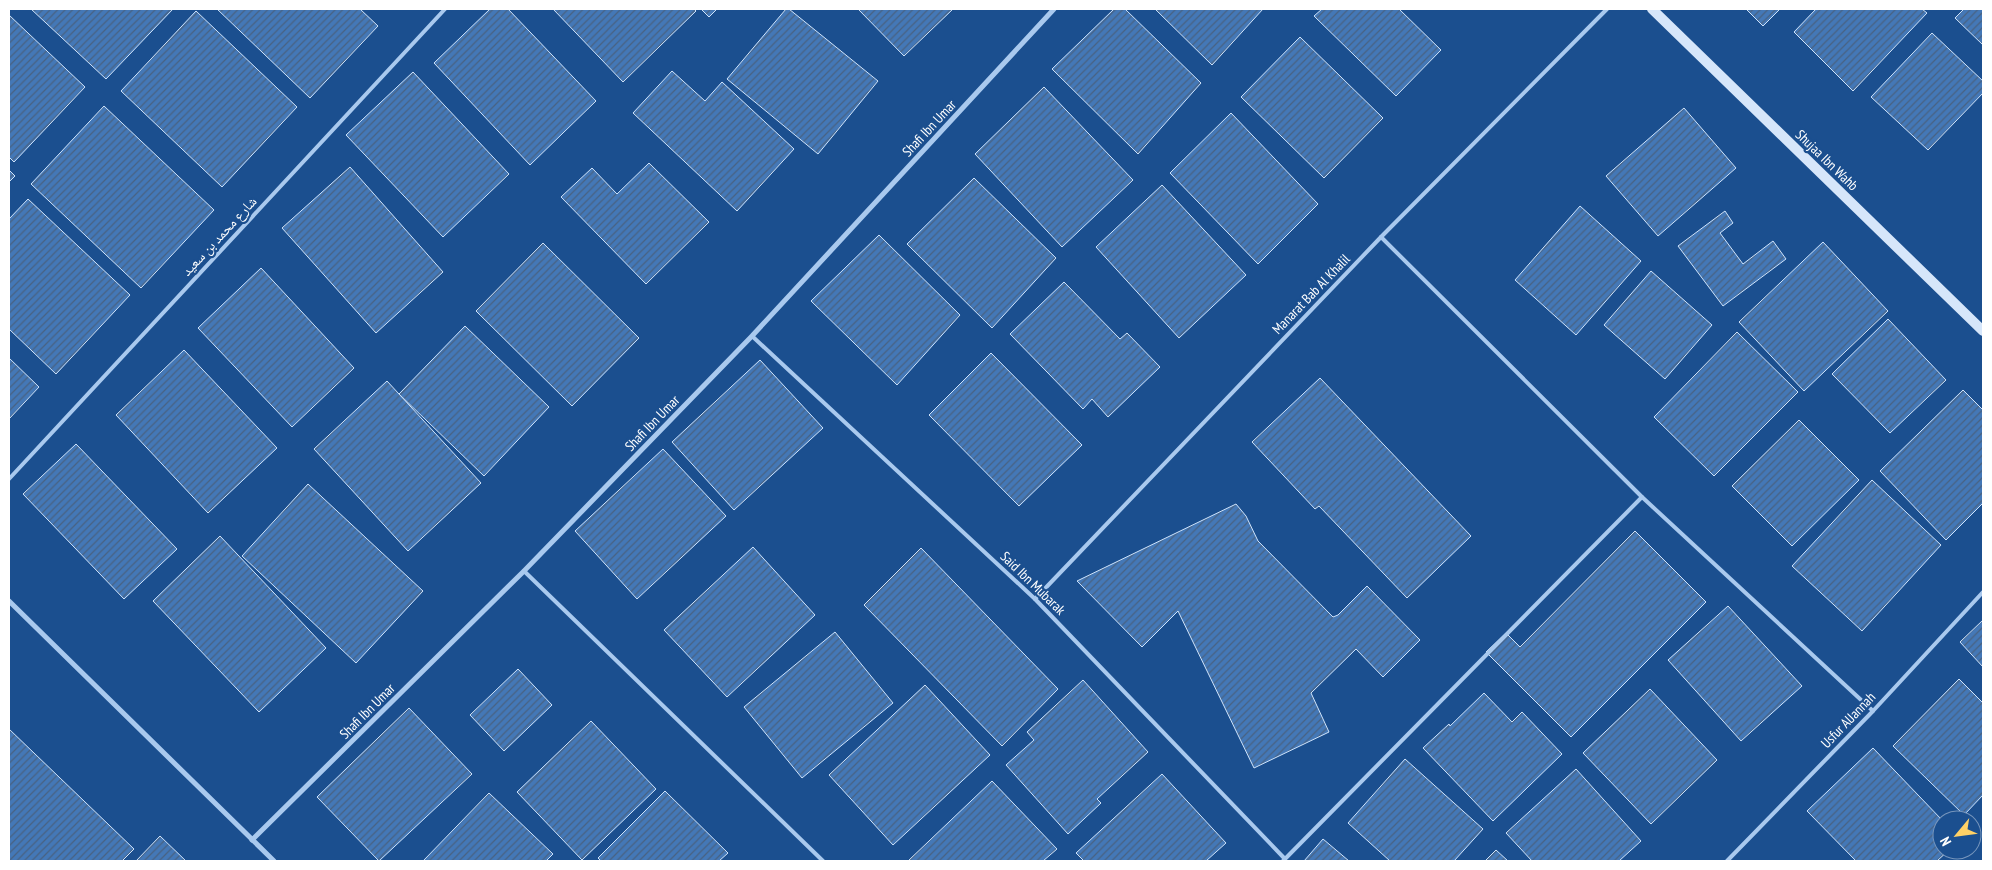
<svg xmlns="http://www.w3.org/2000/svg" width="1992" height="870" font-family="'PT Sans Narrow','Noto Naskh Arabic',sans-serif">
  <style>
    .building { fill: url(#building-hatch); stroke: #cfe3fa }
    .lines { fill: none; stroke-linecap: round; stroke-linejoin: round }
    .lane { stroke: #a9c9ee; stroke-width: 4 }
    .street { stroke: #a9c9ee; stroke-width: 5 }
    .secondary { stroke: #d6e6fa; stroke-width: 10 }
    .labels { text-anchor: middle; stroke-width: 4.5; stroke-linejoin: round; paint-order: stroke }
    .street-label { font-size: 14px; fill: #fff; stroke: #1b4f8f }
  </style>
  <defs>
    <pattern id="building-hatch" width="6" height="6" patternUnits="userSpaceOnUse" patternTransform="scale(1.25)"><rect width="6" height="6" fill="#4478b7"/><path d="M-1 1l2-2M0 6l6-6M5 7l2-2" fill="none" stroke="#486282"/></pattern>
  </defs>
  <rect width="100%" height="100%" fill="#1b4f8f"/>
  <g class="building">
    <path d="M31 9H173L106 79Z"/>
    <path d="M217 9H360L378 26 310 98Z"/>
    <path d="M490 9H508L596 101 530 165 434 63Z"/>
    <path d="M553 9H694L696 11 623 82Z"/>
    <path d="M701 9H717L709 17Z"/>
    <path d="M786 9H789L878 81 818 154 727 79Z"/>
    <path d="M858 9H953L904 56Z"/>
    <path d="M1114 9H1125L1201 83 1138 154 1052 69Z"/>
    <path d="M1155 9H1263L1212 65Z"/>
    <path d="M1322 9H1399L1441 50 1396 96 1314 16Z"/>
    <path d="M1746 9H1780L1763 26Z"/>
    <path d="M1816 9H1922L1927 13 1853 91 1794 32Z"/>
    <path d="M1964 9H1983V45L1955 18Z"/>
    <path d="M196 11 297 107 222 187 121 91Z"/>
    <path d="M9 15 85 87 14 162 9 157Z"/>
    <path d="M1932 33 1983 81V93L1928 150 1871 97Z"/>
    <path d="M1300 37 1383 118 1324 178 1241 97Z"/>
    <path d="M672 71 705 101 722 82 794 149 737 211 633 113Z"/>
    <path d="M413 72 509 174 443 237 346 135Z"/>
    <path d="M1044 87 1133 180 1062 247 975 154Z"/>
    <path d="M104 106 214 210 141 288 31 184Z"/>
    <path d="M1684 108 1736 168 1658 236 1606 176Z"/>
    <path d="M1231 113 1318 204 1258 264 1170 173Z"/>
    <path d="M649 163 709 222 646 284 561 197 592 168 617 194Z"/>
    <path d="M350 167 443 272 376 333 282 228Z"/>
    <path d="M9 170 15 176 9 182Z"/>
    <path d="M974 178 1056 258 992 328 907 244Z"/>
    <path d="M1162 185 1246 275 1179 338 1096 247Z"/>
    <path d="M28 199 130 295 56 374 9 329V219Z"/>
    <path d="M1580 206 1641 261 1576 335 1515 280Z"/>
    <path d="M1725 211 1733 223 1720 233 1743 264 1773 241 1786 259 1723 306 1678 246Z"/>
    <path d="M879 235 960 315 897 385 811 301Z"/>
    <path d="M1823 242 1888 311 1804 391 1739 322Z"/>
    <path d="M543 243 639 338 572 406 476 311Z"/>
    <path d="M261 268 354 368 292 427 198 328Z"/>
    <path d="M1651 271 1712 325 1665 379 1604 325Z"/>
    <path d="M1064 282 1120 339 1127 333 1160 367 1108 417 1092 399 1083 409 1010 334Z"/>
    <path d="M1888 319 1946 380 1890 433 1832 374Z"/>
    <path d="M465 326 549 407 484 476 399 394Z"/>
    <path d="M1737 332 1798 392 1714 476 1654 417Z"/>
    <path d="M184 350 277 448 208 513 116 415Z"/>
    <path d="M991 353 1082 445 1019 506 929 415Z"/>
    <path d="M9 358 39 387 9 419Z"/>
    <path d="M760 360 823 428 734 510 672 442Z"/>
    <path d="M1320 378 1471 536 1407 598 1319 506 1315 509 1252 442Z"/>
    <path d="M387 381 481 483 408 551 314 449Z"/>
    <path d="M1963 390 1983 410V503L1946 540 1880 471Z"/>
    <path d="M1799 420 1859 480 1792 546 1732 486Z"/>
    <path d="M76 444 177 549 124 599 23 494Z"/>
    <path d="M663 449 726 516 637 599 575 531Z"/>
    <path d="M1872 480 1941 545 1862 631 1792 566Z"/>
    <path d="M308 484 423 591 356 663 242 556Z"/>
    <path d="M1236 504 1246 516 1258 541 1333 617 1338 615 1367 586 1420 640 1383 677 1356 649 1311 693 1329 732 1254 768 1178 611 1142 647 1077 581Z"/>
    <path d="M1635 531 1706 602 1571 737 1486 652 1506 633 1520 647Z"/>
    <path d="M220 536 326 648 259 712 153 601Z"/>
    <path d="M753 547 815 615 727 697 664 630Z"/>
    <path d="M921 548 1058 689 1002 746 864 605Z"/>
    <path d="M1728 606 1802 686 1741 741 1668 660Z"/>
    <path d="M1983 620V667L1960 642Z"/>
    <path d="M835 632 893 703 802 778 744 707Z"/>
    <path d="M518 669 552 705 504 751 470 715Z"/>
    <path d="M1959 679 1983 703V795L1964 815 1893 746Z"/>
    <path d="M1083 680 1148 752 1097 799 1101 803 1068 834 1006 765 1034 740 1027 732Z"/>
    <path d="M925 685 990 755 893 845 829 775Z"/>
    <path d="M1650 689 1717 760 1651 824 1583 753Z"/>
    <path d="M1484 693 1512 722 1522 712 1562 754 1493 821 1423 748 1449 724 1450 726Z"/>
    <path d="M409 708 472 774 379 861 317 797Z"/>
    <path d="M591 721 656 789 582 860 517 792Z"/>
    <path d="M9 729 134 849 122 861H11L9 859Z"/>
    <path d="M1873 748 1942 820V850H1949L1937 861H1856L1807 811Z"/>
    <path d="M1405 759 1483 829 1454 861H1390L1348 823Z"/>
    <path d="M1576 769 1641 841 1619 861H1532L1506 833Z"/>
    <path d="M1162 774 1226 843 1206 861H1084L1076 853Z"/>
    <path d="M992 781 1057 849 1043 861H908Z"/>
    <path d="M665 791 728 853 719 861H601L598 858Z"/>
    <path d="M489 793 553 854 546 861H423Z"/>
    <path d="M160 836 186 861H136Z"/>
    <path d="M1323 839 1349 861H1304Z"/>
    <path d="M1496 850 1508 861H1485Z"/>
  </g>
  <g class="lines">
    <g class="lane">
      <path d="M1381 237 1642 497 1873 711"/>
      <path d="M752 336 1035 599 1285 859"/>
      <path d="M9 479 445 9"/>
      <path d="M524 571 823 861"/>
      <path d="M1035 599 1381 237 1607 9"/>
      <path d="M1283 861 1642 497"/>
      <path d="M1727 861 1873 711 1983 592"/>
    </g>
    <g class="street">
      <path d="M9 601 274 861"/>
      <path d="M252 840 524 571 752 336 1054 9"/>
    </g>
    <path class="secondary" d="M1652 9 1983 331"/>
  </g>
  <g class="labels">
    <g class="street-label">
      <text transform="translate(929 128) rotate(-47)" y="5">Shafi Ibn Umar</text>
      <text transform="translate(1827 160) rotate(44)" y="5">Shujaa Ibn Wahb</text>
      <text transform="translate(219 236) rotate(-47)" y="5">شارع محمد بن سعيد</text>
      <text transform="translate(1311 294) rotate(-46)" y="5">Manarat Bab Al Khalil</text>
      <text transform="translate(652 423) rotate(-46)" y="5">Shafi Ibn Umar</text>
      <text transform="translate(1033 583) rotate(44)" y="5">Said Ibn Mubarak</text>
      <text transform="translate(367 711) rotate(-45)" y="5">Shafi Ibn Umar</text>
      <text transform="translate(1848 720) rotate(-46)" y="5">Usfur AlJannah</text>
    </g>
  </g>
  <rect width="1992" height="870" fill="none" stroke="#ffffff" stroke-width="20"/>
  <g transform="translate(1957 835) rotate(241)"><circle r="24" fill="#1b4f8f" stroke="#7695bc"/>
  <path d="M0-4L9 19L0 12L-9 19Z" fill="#ffd166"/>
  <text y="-8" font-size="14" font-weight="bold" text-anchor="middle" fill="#ffffff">N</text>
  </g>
</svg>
